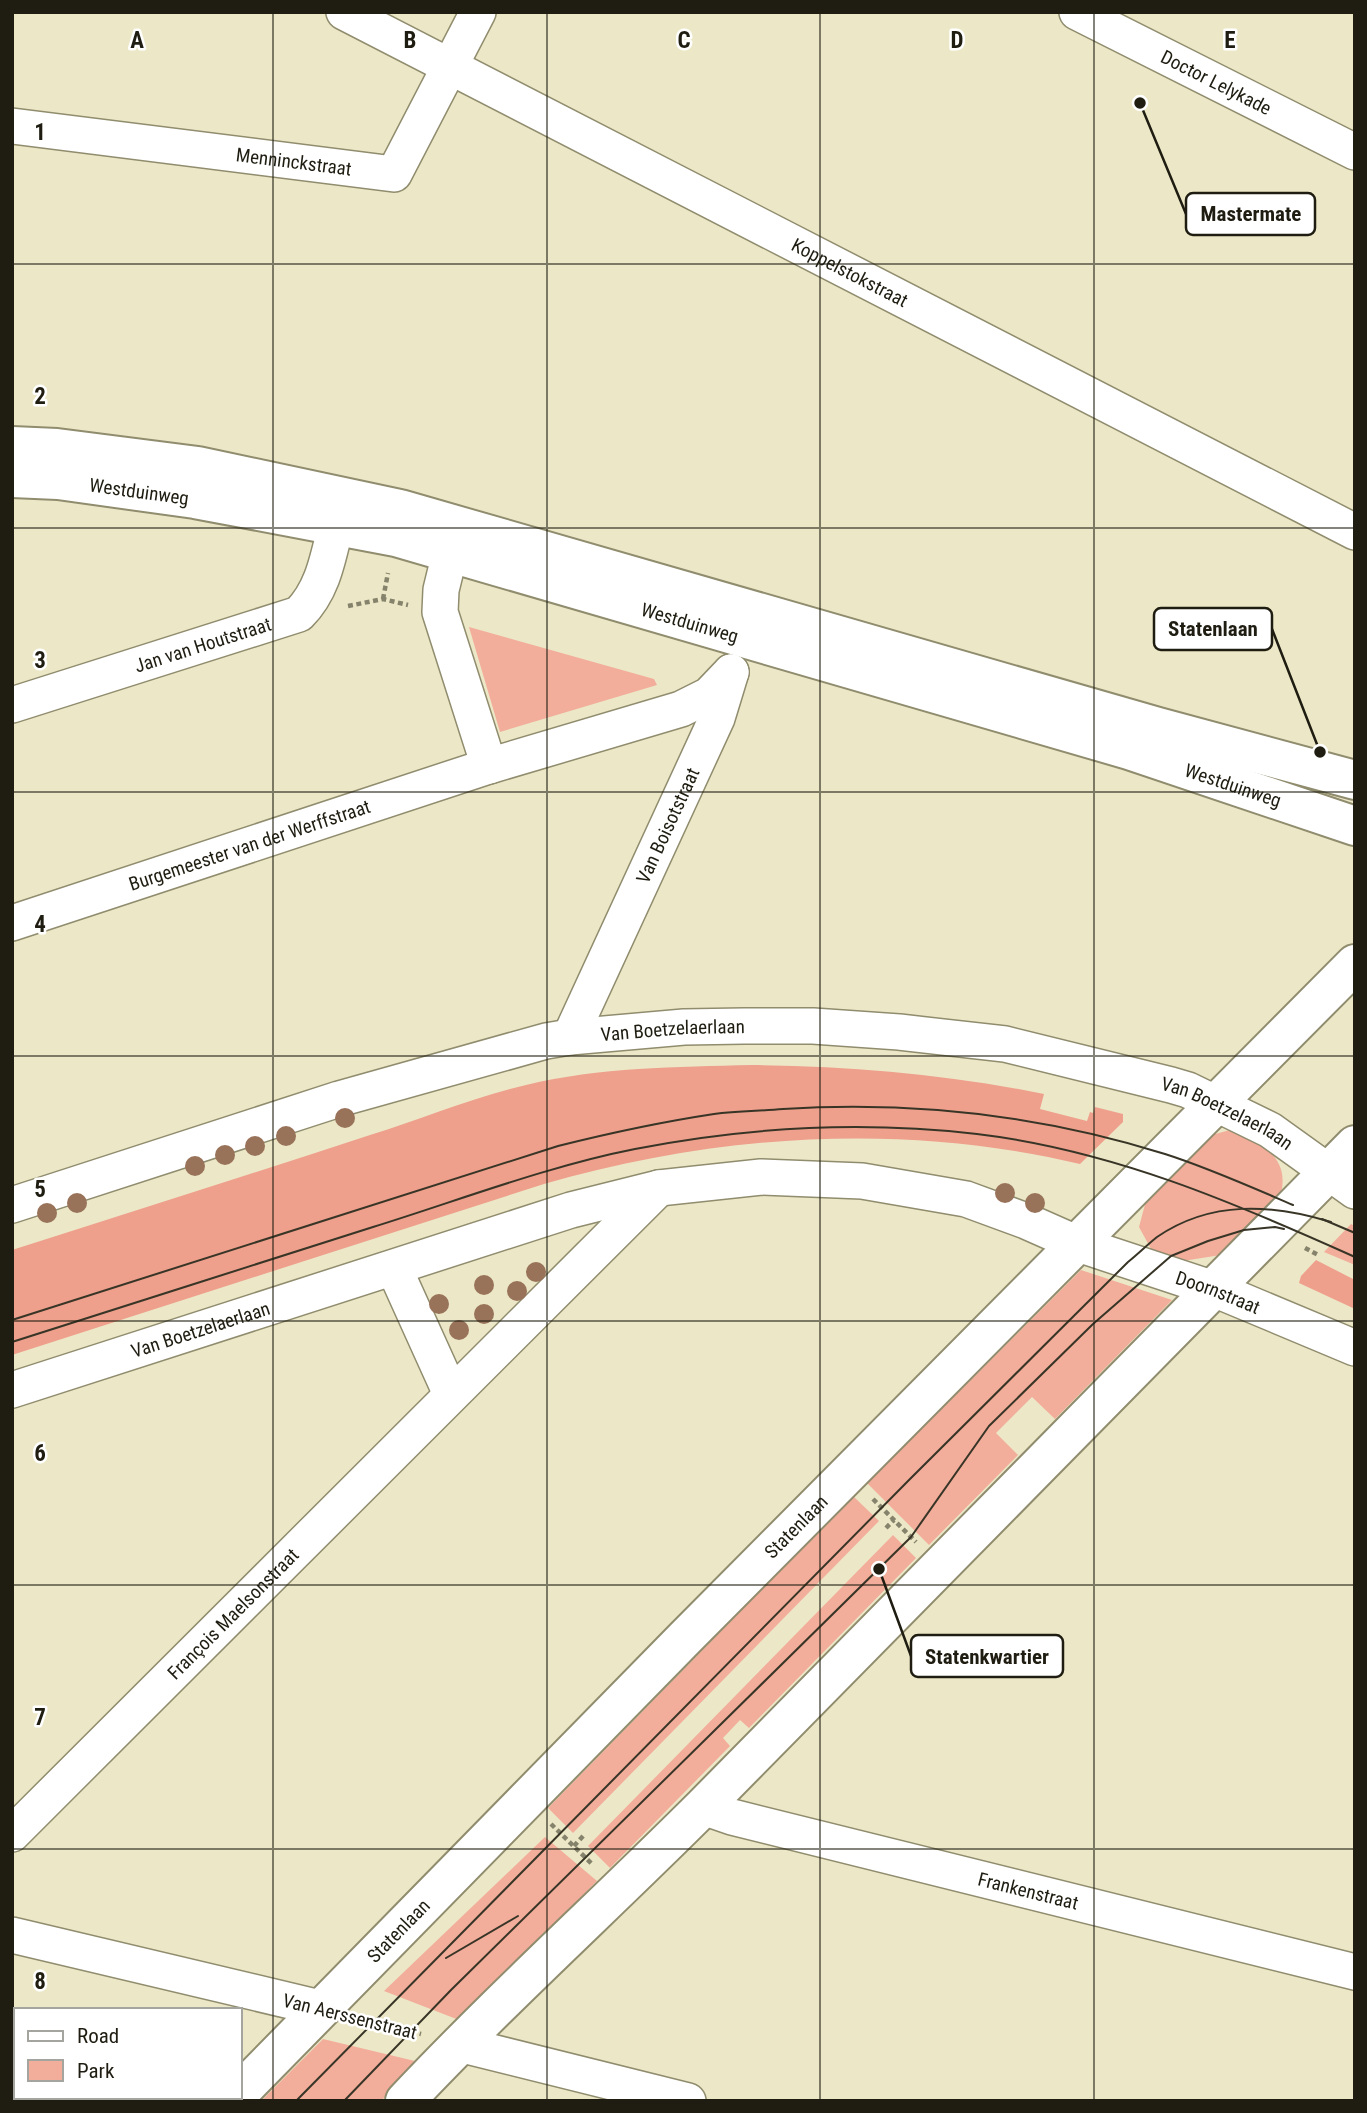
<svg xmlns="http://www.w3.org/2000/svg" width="1367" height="2113" font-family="'Roboto Condensed',sans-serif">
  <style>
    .green { fill: #f2ad9b }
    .forest { fill: #eea08d }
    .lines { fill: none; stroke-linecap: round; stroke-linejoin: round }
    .minor-casing { stroke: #908c6e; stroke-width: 38 }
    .tertiary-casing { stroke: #908c6e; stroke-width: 42 }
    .secondary-casing { stroke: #908c6e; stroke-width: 42 }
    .path { stroke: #86836c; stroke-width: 4.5; stroke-dasharray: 5 3.5; stroke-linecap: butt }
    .minor { stroke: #fff; stroke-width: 35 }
    .tertiary { stroke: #fff; stroke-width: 38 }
    .secondary { stroke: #fff; stroke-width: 38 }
    .tram { stroke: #383527; stroke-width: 2 }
    .tree { fill: #99725a }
    .grid { fill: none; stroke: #1f1d11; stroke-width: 2; stroke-opacity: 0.55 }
    .labels { text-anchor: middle; stroke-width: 5; stroke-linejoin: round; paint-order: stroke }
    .street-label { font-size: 19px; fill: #1f1d11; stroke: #fff }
    .grid-label { font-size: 23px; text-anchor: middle; font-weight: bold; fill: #1f1d11; stroke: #fff; stroke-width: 5; stroke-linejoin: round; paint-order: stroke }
    .leader { fill: none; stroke: #1f1d11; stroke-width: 2.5 }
    .callout-dot { fill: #1f1d11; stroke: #fff; stroke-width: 2.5 }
    .callout { fill: #fff; stroke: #1f1d11; stroke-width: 2.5 }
    .callout-label { font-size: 21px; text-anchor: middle; font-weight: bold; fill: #1f1d11 }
  </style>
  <rect width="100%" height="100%" fill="#ece8c7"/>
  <g class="green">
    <path d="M469 627 654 679 657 685 500 732Z"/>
    <path d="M1230 1130C1259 1142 1290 1156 1281 1193L1227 1254 1164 1264 1156 1258 1139 1227 1148 1193 1208 1136Z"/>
    <path d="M1351 1224 1355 1226V1265L1324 1252Z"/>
    <path d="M1081 1270 1172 1300 1055 1419 1032 1397 996 1433 1018 1455 929 1545 867 1483Z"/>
    <path d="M853 1496 879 1521 573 1833 548 1808Z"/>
    <path d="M893 1535 916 1558 749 1728 740 1720 723 1738 730 1746 610 1868 588 1846Z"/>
    <path d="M545 1837 597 1881 459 2020 384 1991Z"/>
    <path d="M323 2039 419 2062 381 2101H261Z"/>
  </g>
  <g class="forest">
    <path d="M752 1065C850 1066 947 1074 1044 1094L1040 1109 1087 1121 1090 1112 1093 1113 1095 1107 1123 1114V1122L1080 1164C903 1122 718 1134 544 1184L12 1355V1250C132 1212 251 1174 370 1135 422 1119 473 1097 526 1085 600 1067 676 1067 752 1065Z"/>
    <path d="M1316 1260 1355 1280V1309L1299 1283 1301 1276Z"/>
  </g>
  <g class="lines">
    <defs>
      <g id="minor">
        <path id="s1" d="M344 12 1355 532"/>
        <path id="s2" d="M1077 12 1355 152"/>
        <path id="s3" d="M12 126 394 174 478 12"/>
        <path d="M450 553 441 590 440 612 489 766"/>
        <path id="s4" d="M12 705 299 614C323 590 328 558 336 525"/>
        <path id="s5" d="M12 923 489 766 681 709 709 695 731 672"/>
        <path id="s6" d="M570 1037 717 718 731 672"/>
        <path id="s7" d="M12 1205 339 1099 546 1041 570 1037 684 1027 744 1026H813L899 1032 1005 1044 1171 1085 1188 1090 1270 1130 1355 1191"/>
        <path d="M394 1268 451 1394"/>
        <path id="s8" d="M12 1390 571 1210 659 1188 761 1177 862 1181 966 1199 1026 1221 1078 1244 1214 1289 1355 1348"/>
        <path id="s9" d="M703 1807 732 1817 1355 1972"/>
        <path id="s10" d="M12 1834 659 1188"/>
        <path d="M12 1935 320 2008"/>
        <path d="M459 2044 688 2101"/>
      </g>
      <g id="tertiary">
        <path id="s11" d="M240 2092 685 1638 1355 964"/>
        <path d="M405 2101C501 1999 605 1905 704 1806 921 1586 1138 1365 1355 1145"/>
      </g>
      <g id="secondary">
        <path d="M12 446 57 448 198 466 400 509 1158 727 1355 780"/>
        <path id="s12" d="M12 478 58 480 195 499 396 537 1129 750 1355 826"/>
      </g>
    </defs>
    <use href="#minor" class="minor-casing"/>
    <use href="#tertiary" class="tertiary-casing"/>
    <use href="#secondary" class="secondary-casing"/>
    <g class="path">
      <path d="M383 599 388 573"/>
      <path d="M348 606 383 599 408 605"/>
      <path d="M1305 1248 1320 1256"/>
      <path d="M873 1499 916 1542"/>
      <path d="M886 1528 894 1520"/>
      <path d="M551 1824 593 1865"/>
      <path d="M574 1846 584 1835"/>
      <path d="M362 2019 421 2034"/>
      <path d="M188 2101 192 2097"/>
    </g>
    <use href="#minor" class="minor"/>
    <use href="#tertiary" class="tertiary"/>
    <use href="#secondary" class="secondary"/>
    <g class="tram">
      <path d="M1322 1219 1355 1233"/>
      <path d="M12 1320 558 1146C610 1133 661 1122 714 1114 737 1111 760 1111 783 1109 912 1101 1041 1115 1165 1154 1209 1168 1251 1187 1293 1205"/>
      <path d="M12 1342C132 1304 253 1265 373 1227 457 1201 548 1166 635 1149 747 1127 863 1121 977 1134 1111 1150 1233 1202 1355 1257"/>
      <path d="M446 1958 518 1916"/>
      <path d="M296 2101 909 1480 1128 1262C1138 1254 1147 1245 1157 1237 1211 1200 1272 1204 1331 1222"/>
      <path d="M344 2101 451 1990 911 1537 989 1426 1093 1324 1171 1256 1208 1241 1244 1230 1275 1227 1284 1229"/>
    </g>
  </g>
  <g class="tree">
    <circle cx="345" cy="1118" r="10"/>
    <circle cx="286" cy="1136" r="10"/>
    <circle cx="255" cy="1146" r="10"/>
    <circle cx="225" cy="1155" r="10"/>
    <circle cx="195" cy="1166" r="10"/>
    <circle cx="1005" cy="1193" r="10"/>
    <circle cx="77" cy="1203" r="10"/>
    <circle cx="1035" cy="1203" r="10"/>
    <circle cx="47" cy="1213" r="10"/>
    <circle cx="536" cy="1272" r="10"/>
    <circle cx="484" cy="1285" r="10"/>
    <circle cx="517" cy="1291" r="10"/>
    <circle cx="439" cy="1304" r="10"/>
    <circle cx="484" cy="1314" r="10"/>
    <circle cx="459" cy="1330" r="10"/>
  </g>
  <path class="grid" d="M273 12V2101M547 12V2101M820 12V2101M1094 12V2101M12 264H1355M12 528H1355M12 792H1355M12 1056H1355M12 1321H1355M12 1585H1355M12 1849H1355"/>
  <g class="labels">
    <g class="street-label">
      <text dy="7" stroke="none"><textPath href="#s2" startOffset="156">Doctor Lelykade</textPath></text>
      <text dy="7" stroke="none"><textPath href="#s3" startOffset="284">Menninckstraat</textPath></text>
      <text dy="7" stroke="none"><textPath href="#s1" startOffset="569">Koppelstokstraat</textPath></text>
      <text dy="7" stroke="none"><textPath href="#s12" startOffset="128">Westduinweg</textPath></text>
      <text dy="7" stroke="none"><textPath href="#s12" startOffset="695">Westduinweg</textPath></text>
      <text dy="7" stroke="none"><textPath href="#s4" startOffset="200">Jan van Houtstraat</textPath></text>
      <text dy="7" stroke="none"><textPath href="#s12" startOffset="1262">Westduinweg</textPath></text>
      <text dy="7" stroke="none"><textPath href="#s6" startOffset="233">Van Boisotstraat</textPath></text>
      <text dy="7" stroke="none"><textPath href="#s5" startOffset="250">Burgemeester van der Werffstraat</textPath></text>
      <text dy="7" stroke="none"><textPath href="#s7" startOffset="686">Van Boetzelaerlaan</textPath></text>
      <text dy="7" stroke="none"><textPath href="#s7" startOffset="1253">Van Boetzelaerlaan</textPath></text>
      <text dy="7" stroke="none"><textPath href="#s8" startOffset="1256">Doornstraat</textPath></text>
      <text dy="7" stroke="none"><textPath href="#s8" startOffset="198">Van Boetzelaerlaan</textPath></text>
      <text dy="7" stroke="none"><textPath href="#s11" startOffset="793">Statenlaan</textPath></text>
      <text dy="7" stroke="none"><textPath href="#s10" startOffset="312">François Maelsonstraat</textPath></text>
      <text dy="7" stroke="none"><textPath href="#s9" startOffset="336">Frankenstraat</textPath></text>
      <text dy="7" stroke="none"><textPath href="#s11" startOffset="226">Statenlaan</textPath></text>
      <text transform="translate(350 2016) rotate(14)" y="7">Van Aerssenstraat</text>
    </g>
  </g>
  <g class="grid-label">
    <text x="137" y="48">A</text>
    <text x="410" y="48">B</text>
    <text x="684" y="48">C</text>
    <text x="957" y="48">D</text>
    <text x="1230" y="48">E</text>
    <text x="40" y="140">1</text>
    <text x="40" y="404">2</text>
    <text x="40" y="668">3</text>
    <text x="40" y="932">4</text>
    <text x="40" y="1197">5</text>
    <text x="40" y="1461">6</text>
    <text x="40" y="1725">7</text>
    <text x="40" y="1989">8</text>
  </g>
  <path class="leader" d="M1140 103L1186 214M1320 752L1272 629M879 1569L911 1656"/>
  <g class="callout-dot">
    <circle cx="1140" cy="103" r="7"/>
    <circle cx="1320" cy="752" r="7"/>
    <circle cx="879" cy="1569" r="7"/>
  </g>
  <g class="callout">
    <rect x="1186" y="193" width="129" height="42" rx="7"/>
    <rect x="1154" y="608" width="118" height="42" rx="7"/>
    <rect x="911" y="1635" width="152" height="42" rx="7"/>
  </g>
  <g class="callout-label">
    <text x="1251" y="221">Mastermate</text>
    <text x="1213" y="636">Statenlaan</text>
    <text x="987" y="1664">Statenkwartier</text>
  </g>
  <rect width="1367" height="2113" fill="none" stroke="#1f1d11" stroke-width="28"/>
  <rect x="14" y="2008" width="228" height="91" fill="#ffffff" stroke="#a5a5a0" stroke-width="2"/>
  <rect x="28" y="2031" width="35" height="10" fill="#ffffff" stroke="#a5a5a0" stroke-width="2"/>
  <text x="77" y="2043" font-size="21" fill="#1f1d11">Road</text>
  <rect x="28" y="2060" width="35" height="21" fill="#f2ad9b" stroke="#a5a5a0" stroke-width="2"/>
  <text x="77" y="2078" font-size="21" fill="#1f1d11">Park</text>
</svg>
